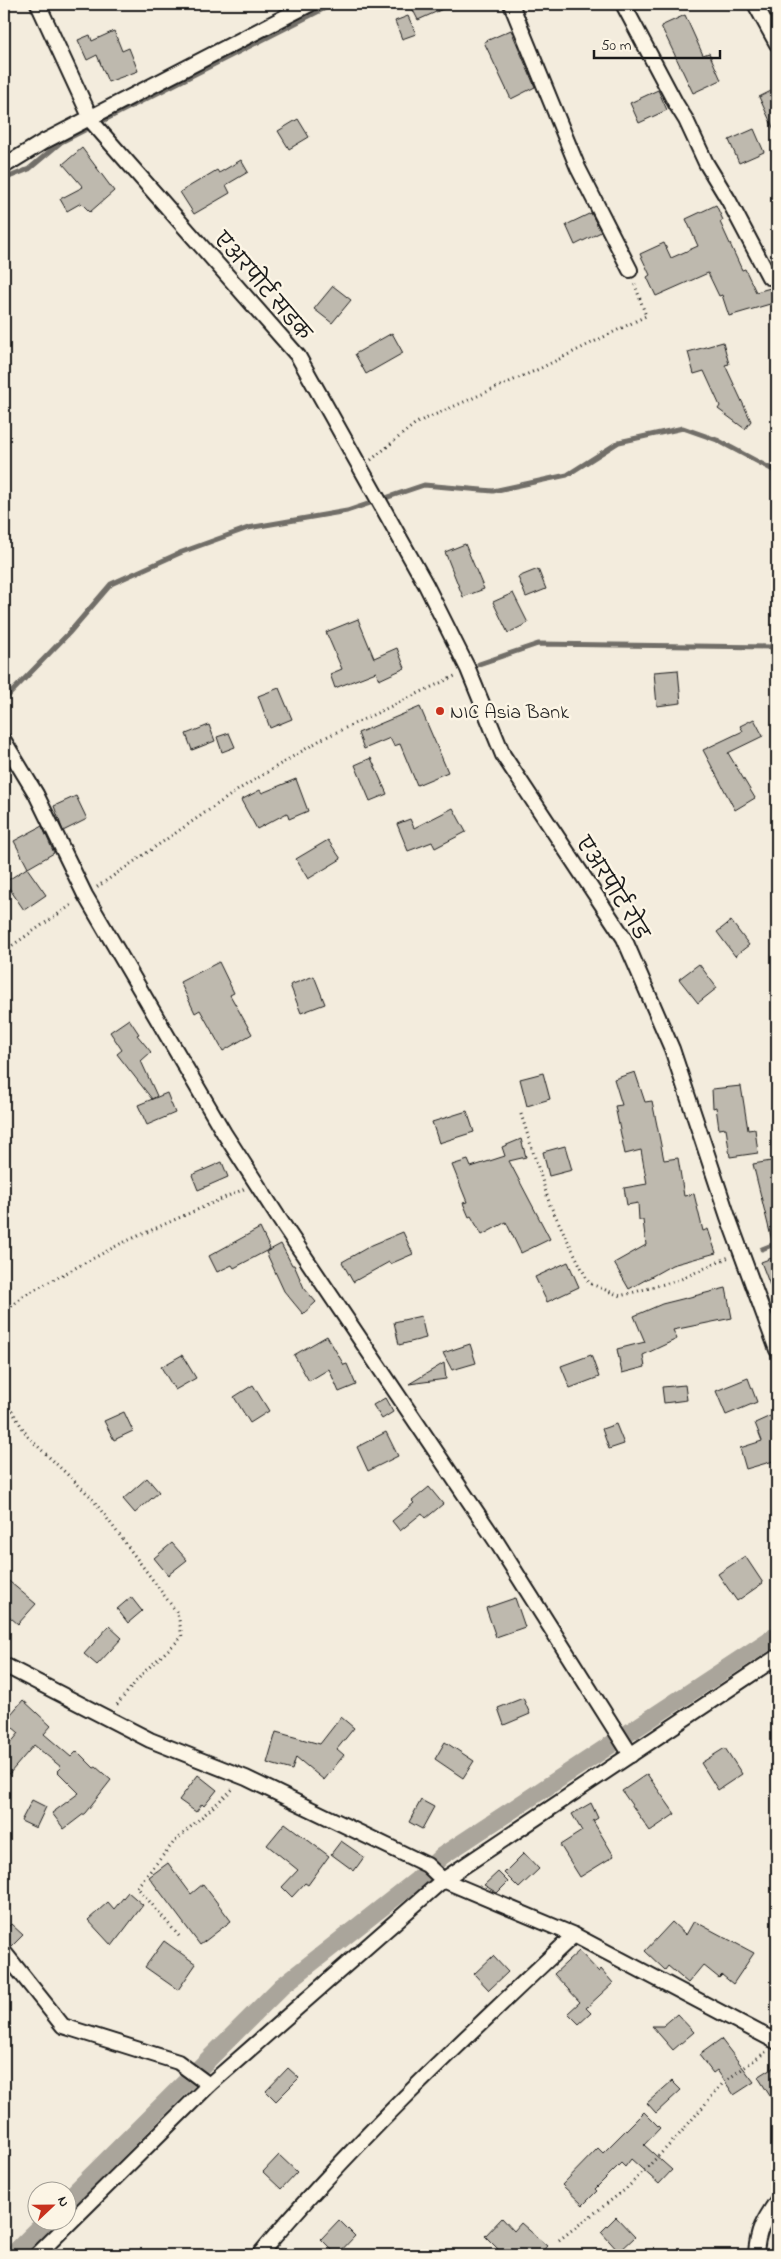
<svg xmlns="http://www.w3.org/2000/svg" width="781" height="2259" font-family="'Indie Flower','Playpen Sans Deva',sans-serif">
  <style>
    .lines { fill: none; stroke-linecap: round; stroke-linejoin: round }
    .stream { stroke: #716e68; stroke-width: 5 }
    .canal { stroke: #aaa59b; stroke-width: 18 }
    .building { fill: #beb9ae; stroke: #1c1c1c }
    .street-casing { stroke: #1c1c1c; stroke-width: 18 }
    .path { stroke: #1c1c1c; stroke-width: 3; stroke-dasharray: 1 4; stroke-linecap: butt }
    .street { stroke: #fcf5e5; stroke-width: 14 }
    .poi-dot { fill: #c8321e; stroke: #fcf5e5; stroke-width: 2 }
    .labels { text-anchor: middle; stroke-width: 5; stroke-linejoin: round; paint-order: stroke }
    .street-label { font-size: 20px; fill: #1c1c1c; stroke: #fcf5e5 }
    .poi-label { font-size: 20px; fill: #1c1c1c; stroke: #fcf5e5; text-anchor: start }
  </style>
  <rect width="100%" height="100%" fill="#f3ecdd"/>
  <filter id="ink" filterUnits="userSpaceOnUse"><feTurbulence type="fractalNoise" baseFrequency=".02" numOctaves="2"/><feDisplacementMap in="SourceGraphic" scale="10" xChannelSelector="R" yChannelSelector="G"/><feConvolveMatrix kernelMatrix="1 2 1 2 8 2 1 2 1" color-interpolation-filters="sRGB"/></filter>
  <g filter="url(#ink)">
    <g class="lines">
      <g class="stream">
        <path d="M4 179 29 169 61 142 333 4"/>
        <path d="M479 664 538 644 777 647"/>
        <path d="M4 700 69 633 111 584 182 552 248 528 347 511 424 485 493 491 567 475 619 442 683 428 717 440 777 472"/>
        <path d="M762 1249 777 1243"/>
      </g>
      <g class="canal">
        <path d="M68 2199 282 1986 417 1880 442 1856 777 1635"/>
        <path d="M12 2255 45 2222"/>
      </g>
    </g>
    <g class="building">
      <path d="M410 4H454L418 20Z"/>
      <path d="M685 15 703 55 709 53 721 80 693 93 661 26Z"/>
      <path d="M408 16 416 34 402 39 395 21Z"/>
      <path d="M511 30 535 87 511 99 484 42Z"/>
      <path d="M114 31 122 51 129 48 138 71 108 82 97 55 87 60 78 40 90 35 92 41Z"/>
      <path d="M777 88V136L759 97Z"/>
      <path d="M658 90 667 110 639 123 630 103Z"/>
      <path d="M298 119 309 137 289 149 278 131Z"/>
      <path d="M754 129 764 152 739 163 729 140Z"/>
      <path d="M82 148 114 191 90 212 81 203 67 211 60 199 83 187 63 164Z"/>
      <path d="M241 160 248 172 226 185 230 193 194 214 180 192 217 170 219 173Z"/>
      <path d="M716 205 723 220 720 222 742 270 745 269 756 292 774 287 777 302 729 316 722 295 719 296 708 273 656 296 647 277 650 275 640 254 664 243 671 258 698 246 686 219Z"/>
      <path d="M591 213 601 232 575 245 566 225Z"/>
      <path d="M333 286 351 300 332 323 314 309Z"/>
      <path d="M392 333 403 353 366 374 355 354Z"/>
      <path d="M723 342 729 364 725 365 751 421 745 429 718 409 720 406 704 371 694 374 688 352Z"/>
      <path d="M465 544 484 589 463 597 445 552Z"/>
      <path d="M538 569 546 589 526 597 518 577Z"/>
      <path d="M513 593 528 623 508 633 493 602Z"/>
      <path d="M358 619 374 658 397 648 405 668 379 680 376 672 335 688 330 674 342 669 326 632Z"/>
      <path d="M678 670 681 703 657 706 654 672Z"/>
      <path d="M279 688 292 719 270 728 258 696Z"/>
      <path d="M420 707 448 772 417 785 400 744 394 746 390 738 364 749 358 733Z"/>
      <path d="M754 719 763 736 728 753 755 798 735 810 703 750 743 731 740 726Z"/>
      <path d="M209 725 215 741 192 750 186 734Z"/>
      <path d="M229 733 235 747 222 752 217 737Z"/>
      <path d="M371 758 387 794 370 801 355 765Z"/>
      <path d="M296 779 308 811 289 819 287 813 257 829 241 800 260 790 262 793Z"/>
      <path d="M76 796 87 819 63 831 54 806Z"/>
      <path d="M453 808 466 832 435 848 432 842 408 851 397 824 410 819 414 828Z"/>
      <path d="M42 826 54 853 28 868 14 841Z"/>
      <path d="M328 840 341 859 308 879 296 859Z"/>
      <path d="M27 868 46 895 24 910 5 882Z"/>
      <path d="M731 921 749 945 735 956 717 932Z"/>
      <path d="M219 962 234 993 230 995 252 1034 223 1051 200 1010 195 1013 180 982Z"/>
      <path d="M699 964 717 988 698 1003 679 979Z"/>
      <path d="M314 976 325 1004 301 1013 290 985Z"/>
      <path d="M129 1019 139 1034 137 1035 151 1052 141 1061 157 1096 152 1099 117 1054 122 1050 110 1032Z"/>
      <path d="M635 1072 645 1102 652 1101 664 1160 678 1158 684 1196 694 1194 703 1231 708 1229 716 1253 672 1265 629 1289 614 1263 646 1245 643 1220H639L638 1203 627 1205 624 1188 647 1184 641 1150 625 1154 615 1106 622 1105 614 1079Z"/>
      <path d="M543 1073 550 1099 527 1106 520 1079Z"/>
      <path d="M741 1086 748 1130 755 1129 758 1153 730 1157 726 1128 719 1129 716 1107 713 1108 712 1089Z"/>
      <path d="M167 1093 175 1113 147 1125 138 1105Z"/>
      <path d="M467 1111 474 1132 439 1143 432 1122Z"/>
      <path d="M521 1139 526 1157 509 1161 550 1239 521 1253 506 1222 482 1235 471 1216 469 1217 463 1203 467 1202 452 1165 468 1160 471 1167 505 1156 502 1147Z"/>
      <path d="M565 1146 572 1170 549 1176 543 1152Z"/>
      <path d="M777 1160V1244L773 1245 753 1164Z"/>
      <path d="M222 1162 228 1177 198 1190 192 1175Z"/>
      <path d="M260 1228 270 1249 234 1268 232 1265 217 1272 209 1256Z"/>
      <path d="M403 1232 413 1254 390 1264 389 1262 353 1282 342 1262 372 1245Z"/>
      <path d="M281 1244 292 1265H294L304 1288 316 1302 303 1314 284 1291 266 1252Z"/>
      <path d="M777 1256V1301H776L761 1262Z"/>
      <path d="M568 1262 579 1287 547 1302 535 1277Z"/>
      <path d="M726 1288 732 1318 673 1330 677 1339 643 1355 645 1367 622 1373 617 1349 645 1342 634 1316 662 1304Z"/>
      <path d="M421 1316 426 1338 399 1345 394 1322Z"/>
      <path d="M327 1336 344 1365 347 1364 356 1385 339 1392 329 1369 309 1381 294 1355Z"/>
      <path d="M470 1344 476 1363 452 1370 443 1353Z"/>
      <path d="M182 1355 196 1378 175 1390 161 1367Z"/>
      <path d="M591 1355 599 1377 570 1388 561 1366Z"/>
      <path d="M444 1363 446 1379 409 1384Z"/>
      <path d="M748 1378 757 1402 726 1415 716 1391Z"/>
      <path d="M253 1385 269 1411 250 1423 234 1397Z"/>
      <path d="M685 1385 687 1400 664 1403 662 1387Z"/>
      <path d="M385 1398 393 1412 382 1419 373 1405Z"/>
      <path d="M124 1412 133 1431 114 1440 104 1421Z"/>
      <path d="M777 1413V1460L746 1469 740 1448 762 1441 755 1423Z"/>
      <path d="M616 1424 624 1444 609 1449 602 1429Z"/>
      <path d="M386 1432 398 1456 368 1471 357 1447Z"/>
      <path d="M147 1478 159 1492 135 1513 123 1499Z"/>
      <path d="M429 1487 443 1504 426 1518 422 1513 400 1531 392 1521 414 1503 412 1501Z"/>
      <path d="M172 1543 187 1560 168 1575 154 1558Z"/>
      <path d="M745 1556 763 1583 737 1601 718 1574Z"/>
      <path d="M4 1577 36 1604 18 1624 4 1612Z"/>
      <path d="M131 1597 142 1611 128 1623 117 1609Z"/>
      <path d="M515 1598 525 1627 496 1637 486 1608Z"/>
      <path d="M109 1626 122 1638 97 1665 84 1654Z"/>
      <path d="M523 1698 530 1714 504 1725 498 1708Z"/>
      <path d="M23 1700 51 1726 44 1734 71 1757 77 1751 94 1768 96 1767 111 1780 85 1813 64 1829 52 1813 79 1793 57 1771 61 1767 34 1745 4 1780V1751L19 1733 5 1721Z"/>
      <path d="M341 1717 354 1728 337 1749 344 1755 324 1780 296 1757 292 1770 267 1763 276 1732 320 1744Z"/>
      <path d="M445 1742 474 1761 463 1778 435 1759Z"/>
      <path d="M725 1748 742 1774 718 1790 701 1763Z"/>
      <path d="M647 1774 675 1814 650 1831 622 1791Z"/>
      <path d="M198 1775 217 1790 204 1806 202 1804 196 1812 179 1800Z"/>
      <path d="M32 1800 46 1807 36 1828 21 1821Z"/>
      <path d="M421 1800 434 1807 422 1829 409 1822Z"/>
      <path d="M591 1803 598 1818 593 1821 614 1856 580 1877 560 1845 582 1831 572 1814Z"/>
      <path d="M285 1823 329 1856 308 1885 305 1883 292 1897 282 1887 298 1870 267 1845Z"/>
      <path d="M341 1841 364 1857 354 1871 331 1854Z"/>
      <path d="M524 1853 539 1869 519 1888 504 1873Z"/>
      <path d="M168 1863 191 1894 203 1884 231 1921 200 1945 149 1877Z"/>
      <path d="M498 1872 508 1882 497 1893 484 1885Z"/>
      <path d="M128 1892 143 1905 112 1946 88 1920 108 1902 114 1909Z"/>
      <path d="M694 1921 754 1953 733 1984 722 1975 719 1978 703 1965 688 1983 668 1966 665 1970 645 1951 672 1922 686 1935Z"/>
      <path d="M11 1924 23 1935 11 1947 4 1940V1931Z"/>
      <path d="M164 1941 196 1964 178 1990 145 1967Z"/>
      <path d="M579 1951 599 1972 601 1969 613 1983 586 2008 591 2013 579 2024 568 2013 580 2002 554 1974Z"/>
      <path d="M493 1956 508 1972 489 1990 474 1974Z"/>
      <path d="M677 2014 694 2032 673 2050 652 2026H663Z"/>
      <path d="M721 2039 754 2082 734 2095 717 2070 713 2073 699 2055Z"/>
      <path d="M777 2065V2107L758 2077Z"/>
      <path d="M288 2068 299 2078 276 2101 266 2091Z"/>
      <path d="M672 2081 681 2090 656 2113 647 2103Z"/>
      <path d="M644 2112 660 2128 644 2145 672 2170 659 2184 631 2159 625 2167 621 2163 595 2189 597 2191 583 2205 562 2185 598 2148 603 2153Z"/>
      <path d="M279 2155 297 2172 281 2189 263 2172Z"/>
      <path d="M616 2217 635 2237 619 2252 601 2232Z"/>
      <path d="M502 2218 514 2231 521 2223 547 2246 539 2255H492L498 2249 485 2236Z"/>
      <path d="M339 2220 355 2236 337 2255 321 2239Z"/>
    </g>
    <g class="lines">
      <defs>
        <g id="street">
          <path d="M38 4 93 123 298 356 426 585 468 669 503 755 624 938 672 1049 728 1217 777 1350"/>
          <path d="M511 4 578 168 630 270"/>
          <path d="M623 4 676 104 686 120 706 163 729 201 769 277"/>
          <path d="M755 4 777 44"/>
          <path d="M4 166 43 142 310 4"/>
          <path d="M4 741 36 794 85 895 224 1133 280 1220 496 1541 631 1755"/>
          <path d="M4 1665 150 1740 246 1778 427 1865 443 1880 574 1935 777 2042"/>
          <path d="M4 1952 63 2026 178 2062 209 2085"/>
          <path d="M37 2255 209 2085 443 1880 777 1657"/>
          <path d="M259 2255C355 2140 465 2038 574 1935"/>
          <path d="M756 2255C757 2231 764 2220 777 2201"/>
        </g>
      </defs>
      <use href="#street" class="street-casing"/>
      <g class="path">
        <path d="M371 460 416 423 539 369 646 316 634 282"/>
        <path d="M97 887 241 788 322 739 457 675"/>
        <path d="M4 951 73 904"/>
        <path d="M521 1114 550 1205 589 1283 620 1296 679 1280 729 1257"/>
        <path d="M4 1313 23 1296 120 1244 244 1189"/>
        <path d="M4 1398 28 1437 91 1497 178 1614 182 1637 144 1672 115 1707"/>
        <path d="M179 1936 137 1887 174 1842 234 1788"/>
        <path d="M559 2240 626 2189 678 2136 724 2082 767 2051"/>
      </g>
      <use href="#street" class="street"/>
    </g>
  </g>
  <circle class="poi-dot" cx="440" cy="711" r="5"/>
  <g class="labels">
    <g class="street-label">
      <text transform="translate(263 286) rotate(49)" y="7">एअरपोर्ट सडक</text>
      <text transform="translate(613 888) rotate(58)" y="7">एअरपोर्ट रोड</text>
    </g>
    <g class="poi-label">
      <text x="450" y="718">NIC Asia Bank</text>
    </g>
  </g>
  <rect width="781" height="2259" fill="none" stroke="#fcf5e5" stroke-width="20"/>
  <rect x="10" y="10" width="761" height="2239" fill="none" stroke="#1c1c1c" stroke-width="2" filter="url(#ink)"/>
  <g transform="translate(52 2206) rotate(68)"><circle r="24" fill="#fcf5e5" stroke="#a29e95"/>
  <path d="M0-4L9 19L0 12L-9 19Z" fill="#c8321e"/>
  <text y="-8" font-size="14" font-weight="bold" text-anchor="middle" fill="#1c1c1c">N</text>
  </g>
  <path d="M594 50v8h126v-8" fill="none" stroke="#1c1c1c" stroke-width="2.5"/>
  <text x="601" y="50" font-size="15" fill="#1c1c1c" stroke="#fcf5e5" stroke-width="4" paint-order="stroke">50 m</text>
</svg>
